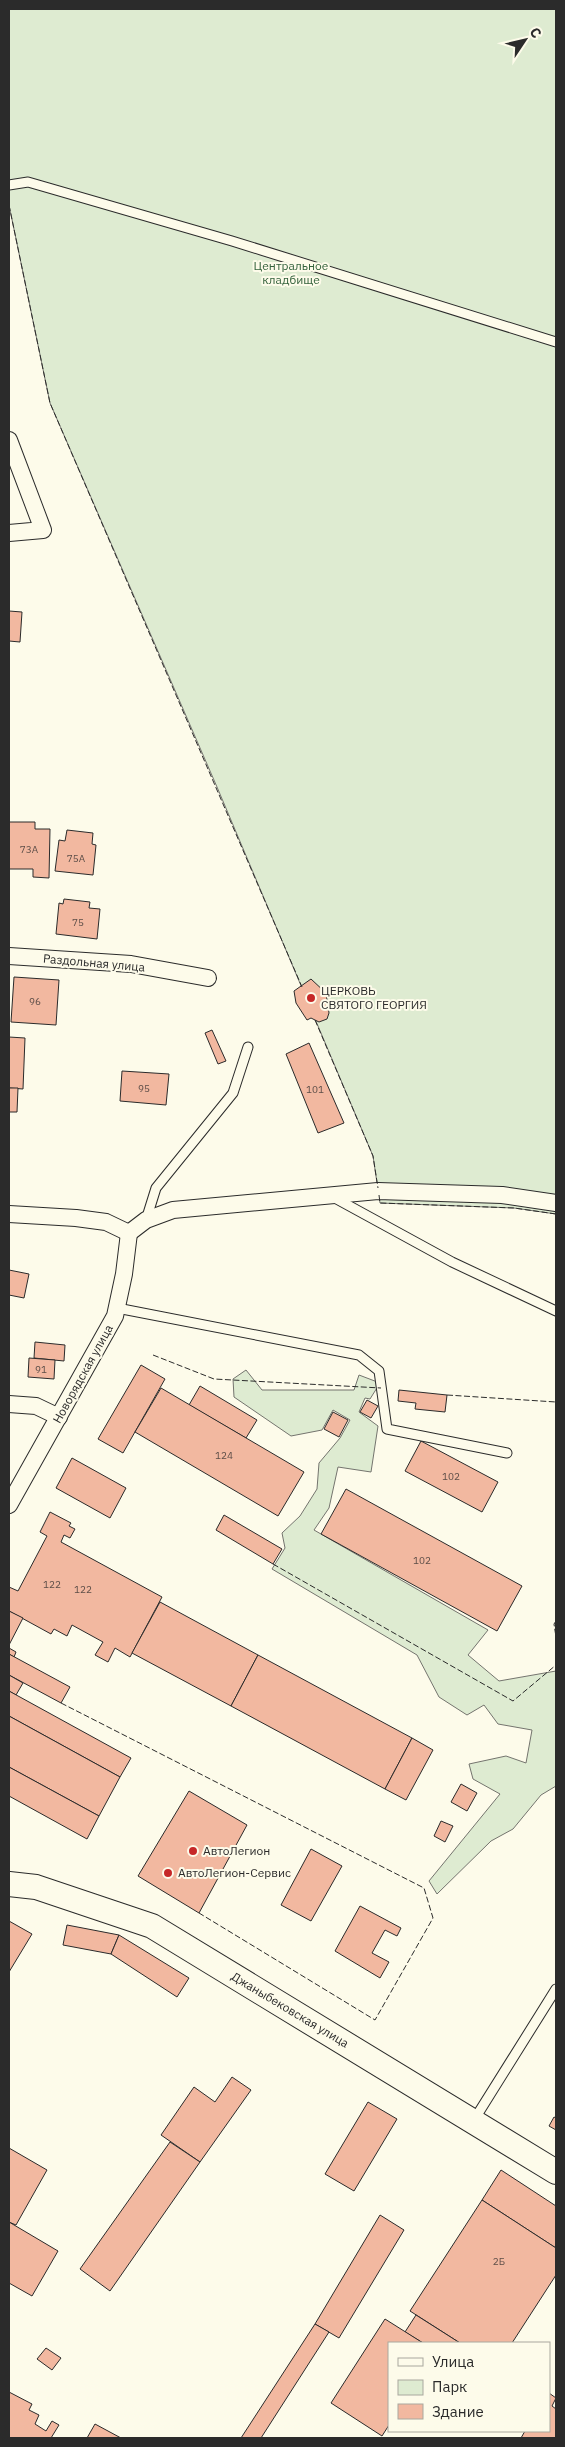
<svg xmlns="http://www.w3.org/2000/svg" width="565" height="2447" font-family="'IBM Plex Sans',sans-serif">
  <style>
    .green { fill: #deebd1; stroke: #74746e }
    .building { fill: #f2b8a0; stroke: #2b2b2b }
    .lines { fill: none; stroke-linecap: round; stroke-linejoin: round }
    .service-casing { stroke: #2b2b2b; stroke-width: 11 }
    .minor-casing { stroke: #2b2b2b; stroke-width: 18 }
    .secondary-casing { stroke: #2b2b2b; stroke-width: 26 }
    .service { stroke: #fdfbea; stroke-width: 9 }
    .minor { stroke: #fdfbea; stroke-width: 16 }
    .secondary { stroke: #fdfbea; stroke-width: 24 }
    .fence { stroke: #2b2b2b; stroke-width: 1; stroke-dasharray: 6 2.5; stroke-linecap: butt }
    .poi-dot { fill: #c62828; stroke: #fdfbea; stroke-width: 2 }
    .labels { text-anchor: middle; stroke-width: 4; stroke-linejoin: round; paint-order: stroke }
    .number-label { font-size: 10px; fill: #5d4e48 }
    .park-label { font-size: 12px; fill: #34623c; stroke: #fdfbea }
    .street-label { font-size: 12px; fill: #2b2b2b; stroke: #fdfbea }
    .poi-label { font-size: 12px; fill: #2b2b2b; stroke: #fdfbea; text-anchor: start }
  </style>
  <rect width="100%" height="100%" fill="#fdfbea"/>
  <g class="green">
    <path d="M9 9H556V1214L514 1208 380 1203 373 1156 217 787 50 403 9 205Z"/>
    <path d="M246 1370 262 1390H354L359 1375 380 1383 370 1399 365 1398 359 1412 378 1426 371 1472 338 1467 329 1508 314 1530 488 1630 468 1655 499 1681 556 1671V1786L541 1795 513 1829 491 1841 437 1894 429 1881 500 1794 473 1779 469 1764 506 1756 526 1763 532 1730 498 1724 484 1705 467 1715 439 1697 417 1655 272 1569 285 1548 282 1533 300 1516 317 1489 319 1463 340 1438 350 1420 333 1410 322 1430 291 1436 234 1397 233 1379Z"/>
  </g>
  <g class="building">
    <path d="M9 611 22 612 20 642 9 641Z"/>
    <path d="M9 822H35V829H50L49 878 33 877V869H9Z"/>
    <path d="M67 830 93 833 92 844 96 845 93 875 55 871 59 840 65 841Z"/>
    <path d="M64 899 90 902 89 908 100 909 97 939 56 934 59 903 63 904Z"/>
    <path d="M14 977 59 980 56 1025 11 1022Z"/>
    <path d="M311 979 326 993 329 1013 327 1019 319 1022 311 1018 307 1020 296 1003 294 991Z"/>
    <path d="M212 1030 226 1061 218 1064 205 1033Z"/>
    <path d="M9 1037 25 1038 23 1089 9 1088Z"/>
    <path d="M309 1043 344 1123 318 1133 286 1054Z"/>
    <path d="M122 1071 169 1074 166 1105 120 1101Z"/>
    <path d="M9 1088H18L17 1112H9Z"/>
    <path d="M9 1270 29 1274 24 1298 9 1295Z"/>
    <path d="M35 1342 65 1345 64 1361 34 1358Z"/>
    <path d="M29 1358 55 1360 54 1379 28 1377Z"/>
    <path d="M141 1365 165 1379 123 1453 98 1439Z"/>
    <path d="M200 1386 257 1420 246 1438 189 1405Z"/>
    <path d="M161 1388 304 1472 278 1516 135 1432Z"/>
    <path d="M399 1390 447 1395 445 1412 415 1409 416 1403 398 1401Z"/>
    <path d="M367 1400 378 1406 371 1418 360 1412Z"/>
    <path d="M333 1412 348 1420 339 1437 324 1429Z"/>
    <path d="M421 1441 498 1482 482 1512 405 1471Z"/>
    <path d="M72 1458 126 1488 110 1518 56 1488Z"/>
    <path d="M346 1489 522 1586 497 1631 321 1534Z"/>
    <path d="M50 1512 71 1523 69 1526 75 1529 70 1538 64 1535 61 1542 162 1597 130 1657 115 1648 108 1662 95 1655 103 1642 72 1625 67 1636 54 1629 51 1634 9 1611V1587L18 1591 47 1536 40 1532Z"/>
    <path d="M224 1515 282 1549 273 1564 216 1530Z"/>
    <path d="M160 1602 258 1655 231 1706 132 1653Z"/>
    <path d="M9 1611 23 1618 9 1645Z"/>
    <path d="M9 1648 16 1652 14 1657 9 1654Z"/>
    <path d="M9 1654 70 1687 61 1703 9 1675Z"/>
    <path d="M258 1655 412 1738 385 1789 231 1706Z"/>
    <path d="M9 1675 23 1683 16 1695 9 1691Z"/>
    <path d="M9 1691 131 1758 120 1777 9 1716Z"/>
    <path d="M9 1716 120 1777 99 1816 9 1767Z"/>
    <path d="M412 1738 433 1750 406 1800 385 1789Z"/>
    <path d="M9 1767 99 1816 87 1839 9 1796Z"/>
    <path d="M461 1784 477 1793 467 1811 451 1802Z"/>
    <path d="M189 1791 247 1825 199 1913 138 1876Z"/>
    <path d="M441 1821 453 1826 445 1842 434 1836Z"/>
    <path d="M311 1849 342 1866 311 1921 281 1905Z"/>
    <path d="M360 1906 401 1928 397 1936 385 1930 372 1953 389 1962 380 1978 335 1951Z"/>
    <path d="M9 1921 32 1934 9 1972Z"/>
    <path d="M67 1925 119 1935 111 1954 63 1945Z"/>
    <path d="M119 1935 189 1978 177 1997 111 1954Z"/>
    <path d="M232 2077 251 2090 200 2162 161 2135 194 2087 215 2102Z"/>
    <path d="M368 2102 397 2119 354 2191 325 2174Z"/>
    <path d="M554 2117 556 2118V2130L549 2126Z"/>
    <path d="M170 2142 200 2162 110 2291 80 2269Z"/>
    <path d="M9 2148 47 2170 16 2225 9 2222Z"/>
    <path d="M501 2170 556 2206V2248L482 2200Z"/>
    <path d="M482 2200 556 2248V2275L512 2343H460L410 2311Z"/>
    <path d="M380 2215 404 2230 339 2338 315 2324Z"/>
    <path d="M9 2222 58 2251 32 2296 9 2283Z"/>
    <path d="M416 2315 460 2343H423L405 2332Z"/>
    <path d="M385 2319 423 2343H389V2425L382 2436 331 2403Z"/>
    <path d="M315 2324 329 2332 261 2438H241Z"/>
    <path d="M46 2348 61 2358 52 2370 37 2359Z"/>
    <path d="M9 2392 32 2404 29 2410 39 2415 35 2424 46 2431 52 2421 59 2425 51 2438H9Z"/>
    <path d="M549 2393 556 2398 552 2406 556 2409V2438H521L525 2431H549Z"/>
    <path d="M95 2424 121 2438H87Z"/>
  </g>
  <g class="lines">
    <defs>
      <g id="service">
        <path d="M9 185 28 182 232 241 556 342"/>
        <path d="M333 1197 452 1262 556 1311"/>
        <path d="M146 1220 156 1188 233 1093 248 1047"/>
        <path d="M117 1308 359 1355 379 1371 387 1429 507 1453"/>
        <path d="M474 2120 556 1989"/>
      </g>
      <g id="minor">
        <path d="M9 440 43 530 9 533"/>
        <path d="M9 956 131 964 208 978"/>
        <path d="M9 1214 76 1218 106 1222 129 1233"/>
        <path d="M129 1233 146 1220 173 1210 378 1191 502 1195 556 1203"/>
        <path d="M9 1404 36 1406 59 1417"/>
        <path d="M9 1505 115 1316 124 1274 129 1233"/>
      </g>
      <path id="secondary" d="M9 1884 36 1887 152 1926 556 2172"/>
    </defs>
    <use href="#service" class="service-casing"/>
    <use href="#minor" class="minor-casing"/>
    <use href="#secondary" class="secondary-casing"/>
    <use href="#service" class="service"/>
    <use href="#minor" class="minor"/>
    <use href="#secondary" class="secondary"/>
    <g class="fence">
      <path d="M9 205 50 403 302 987"/>
      <path d="M315 1020 373 1156 378 1188"/>
      <path d="M379 1195 380 1203 514 1208 556 1214"/>
      <path d="M153 1355 214 1379 381 1388"/>
      <path d="M447 1395 556 1402"/>
      <path d="M273 1564 513 1701 556 1665"/>
      <path d="M556 1621 554 1624 556 1637"/>
      <path d="M61 1703 424 1888 433 1918 375 2020 199 1913"/>
    </g>
  </g>
  <g class="poi-dot">
    <circle cx="311" cy="998" r="5"/>
    <circle cx="193" cy="1851" r="5"/>
    <circle cx="168" cy="1873" r="5"/>
  </g>
  <g class="labels">
    <g class="number-label">
      <text x="29" y="853">73А</text>
      <text x="76" y="862">75А</text>
      <text x="78" y="926">75</text>
      <text x="35" y="1005">96</text>
      <text x="144" y="1092">95</text>
      <text x="315" y="1093">101</text>
      <text x="41" y="1373">91</text>
      <text x="224" y="1459">124</text>
      <text x="451" y="1480">102</text>
      <text x="422" y="1564">102</text>
      <text x="52" y="1588">122</text>
      <text x="83" y="1593">122</text>
      <text x="499" y="2265">2Б</text>
    </g>
    <g class="park-label">
      <text x="291" y="270">Центральное<tspan x="291" dy="14">кладбище</tspan></text>
    </g>
    <g class="street-label">
      <text transform="translate(94 963) rotate(5)" y="4">Раздольная улица</text>
      <text transform="translate(83 1374) rotate(-61)" y="4">Новорядская улица</text>
      <text transform="translate(290 2010) rotate(31)" y="4">Джаныбековская улица</text>
    </g>
    <g class="poi-label">
      <text x="321" y="995">ЦЕРКОВЬ<tspan x="321" dy="14">СВЯТОГО ГЕОРГИЯ</tspan></text>
      <text x="203" y="1855">АвтоЛегион</text>
      <text x="178" y="1877">АвтоЛегион-Сервис</text>
    </g>
  </g>
  <rect width="565" height="2447" fill="none" stroke="#2b2b2b" stroke-width="20"/>
  <rect x="388" y="2342" width="162" height="90" fill="#fdfbea" stroke="#a9a89e"/>
  <rect x="398" y="2358" width="25" height="8" fill="#fdfbea" stroke="#a9a89e"/>
  <text x="432" y="2367" font-size="15" fill="#2b2b2b">Улица</text>
  <rect x="398" y="2380" width="25" height="15" fill="#deebd1" stroke="#a9a89e"/>
  <text x="432" y="2392" font-size="15" fill="#2b2b2b">Парк</text>
  <rect x="398" y="2404" width="25" height="15" fill="#f2b8a0" stroke="#a9a89e"/>
  <text x="432" y="2417" font-size="15" fill="#2b2b2b">Здание</text>
  <g transform="translate(525 40) rotate(55)" stroke="#fdfbea" stroke-width="4" paint-order="stroke">
  <path d="M0-4L9 19L0 12L-9 19Z" fill="#2b2b2b"/>
  <text y="-8" font-size="14" font-weight="bold" text-anchor="middle" fill="#2b2b2b">С</text>
  </g>
</svg>
